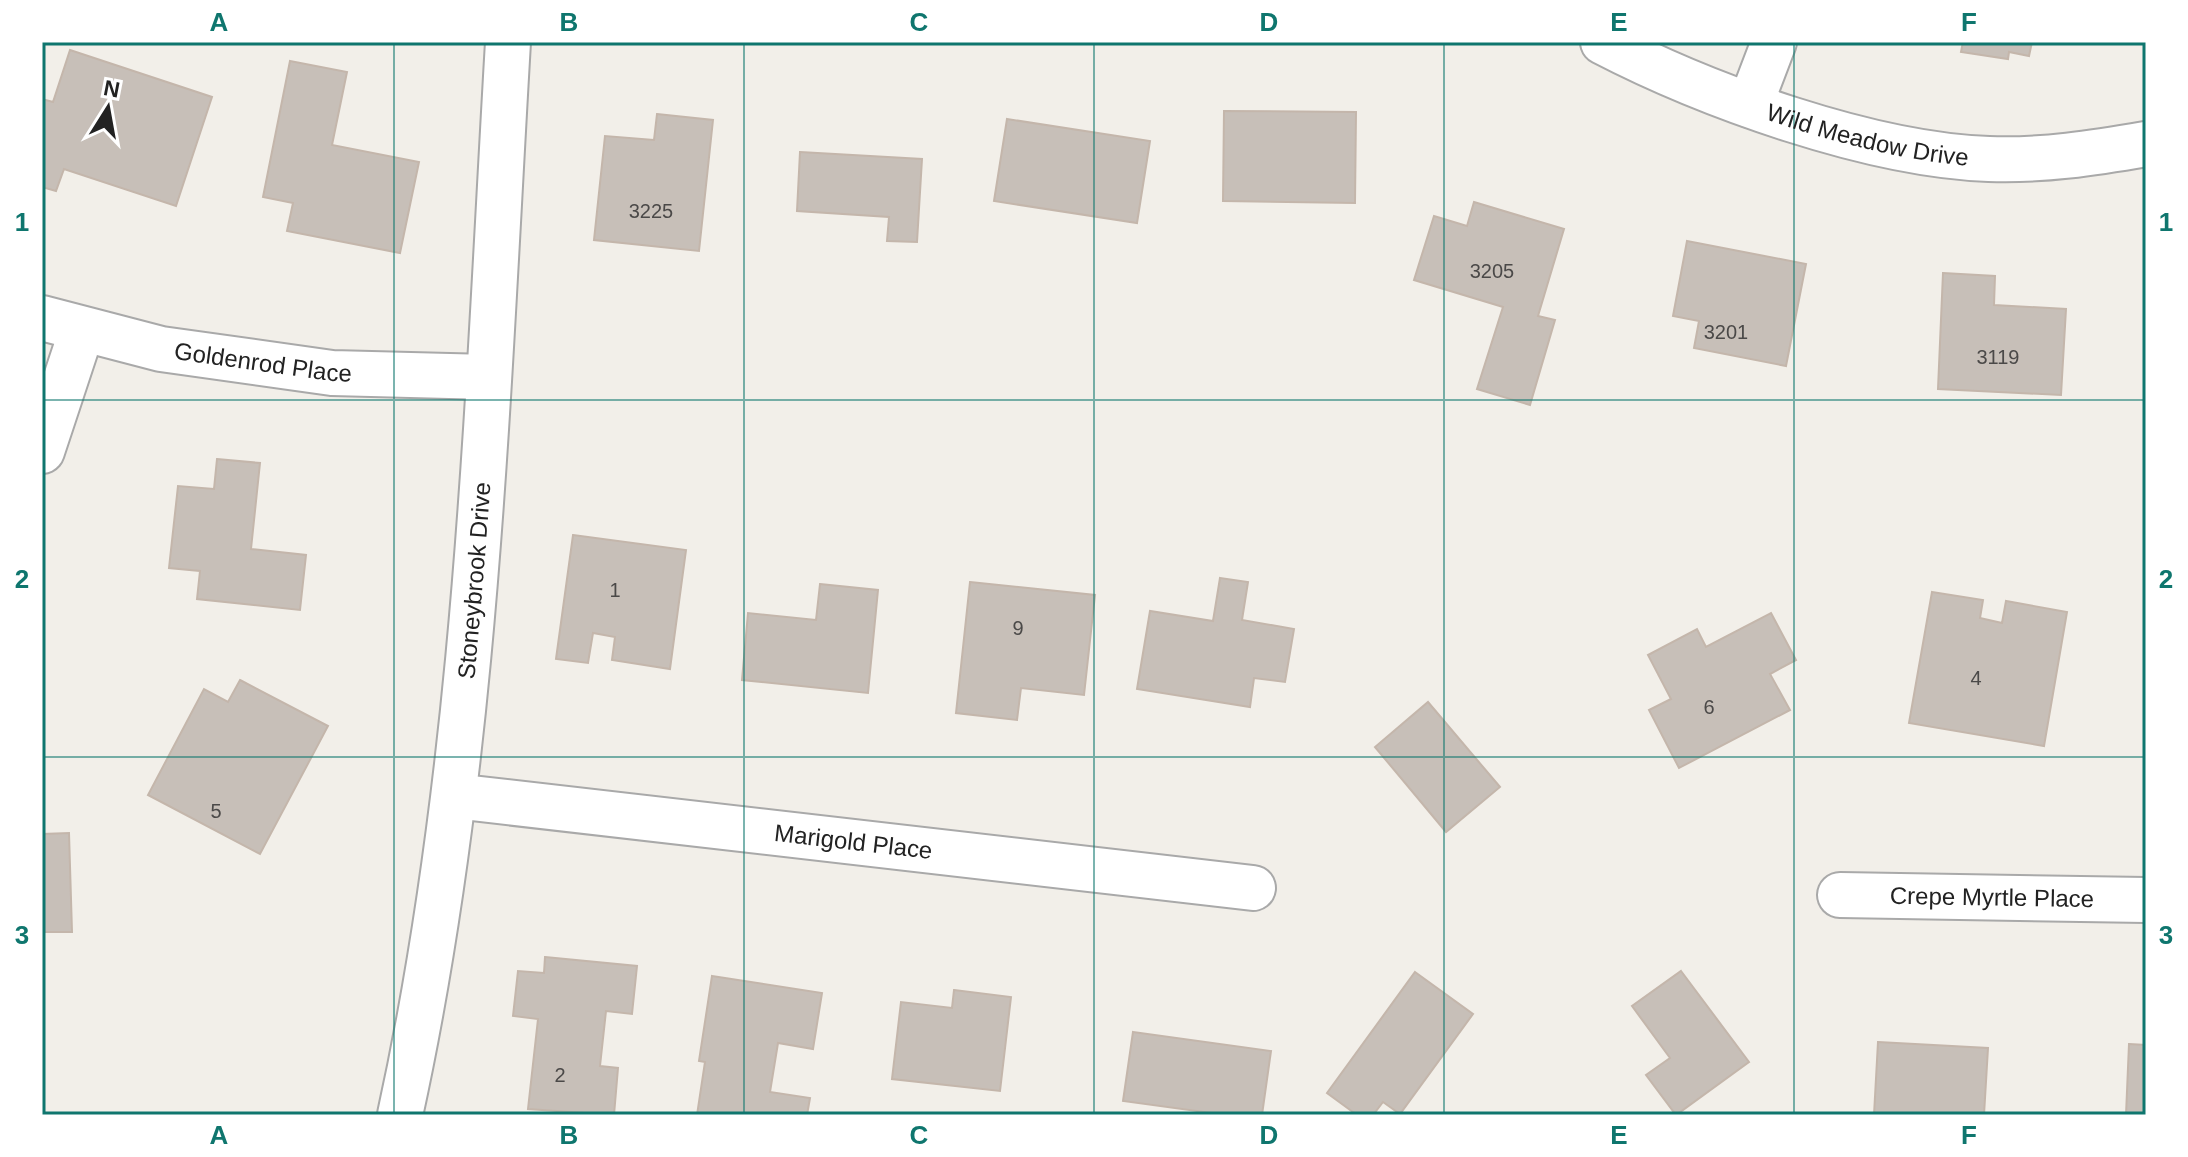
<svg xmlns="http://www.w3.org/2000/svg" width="2188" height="1157" font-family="Helvetica,sans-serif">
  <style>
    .building { fill: #c7bfb8; stroke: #c4b6ab; stroke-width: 2 }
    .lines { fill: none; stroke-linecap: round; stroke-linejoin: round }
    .minor-casing { stroke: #a9a9a9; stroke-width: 48 }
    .minor { stroke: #fff; stroke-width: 44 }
    .grid { fill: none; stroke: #0f766e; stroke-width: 2; stroke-opacity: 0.55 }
    .labels { text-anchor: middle; stroke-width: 6; stroke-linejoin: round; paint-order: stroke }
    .number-label { font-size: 20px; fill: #4b4948 }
    .street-label { font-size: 24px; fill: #222; stroke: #fff }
    .neatline { fill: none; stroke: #0f766e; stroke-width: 3 }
    .grid-label { font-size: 26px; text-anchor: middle; font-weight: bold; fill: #0f766e }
  </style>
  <rect width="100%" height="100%" fill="#f2efe9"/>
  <g class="building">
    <path d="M1963 42H2032L2029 56 2009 52 2008 59 1961 52Z"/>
    <path d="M70 50 212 97 176 206 64 169 56 191 42 187V99L53 102Z"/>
    <path d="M290 61 347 72 332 145 419 162 400 253 287 231 293 203 263 197Z"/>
    <path d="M1224 111 1356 112 1355 203 1223 201Z"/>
    <path d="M657 114 713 120 699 251 594 240 605 136 654 140Z"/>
    <path d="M1007 119 1150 141 1137 223 994 201Z"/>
    <path d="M800 152 922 159 917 242 887 241 889 217 797 211Z"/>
    <path d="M1474 202 1564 229 1538 316 1555 320 1530 405 1477 389 1503 307 1414 280 1434 216 1467 226Z"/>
    <path d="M1687 241 1806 264 1786 366 1694 348 1699 321 1673 316Z"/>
    <path d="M1943 273 1995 276 1994 305 2066 309 2061 395 1938 389Z"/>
    <path d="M217 459 260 463 251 549 306 555 300 610 197 599 200 571 169 568 178 486 214 489Z"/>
    <path d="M573 535 686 550 670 669 612 660 615 637 593 633 588 663 556 659Z"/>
    <path d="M1220 578 1248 582 1242 620 1294 629 1285 682 1254 678 1250 707 1137 689 1150 611 1213 621Z"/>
    <path d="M970 582 1095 595 1084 695 1021 688 1017 720 956 713Z"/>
    <path d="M820 584 878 590 868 693 742 680 748 613 816 620Z"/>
    <path d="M1932 592 1983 600 1980 618 2002 623 2006 601 2067 612 2044 746 1909 723Z"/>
    <path d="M1771 613 1796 660 1770 674 1790 710 1679 768 1649 710 1671 699 1648 655 1697 629 1706 647Z"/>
    <path d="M240 680 328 726 260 854 148 795 204 689 228 702Z"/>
    <path d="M1428 702 1500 787 1446 832 1375 747Z"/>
    <path d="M69 833 72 932H42V834Z"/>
    <path d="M545 957 637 966 632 1014 606 1011 600 1066 618 1068 614 1115 528 1109 538 1019 513 1016 518 971 544 973Z"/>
    <path d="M1681 971 1749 1062 1676 1115 1646 1075 1670 1058 1632 1006Z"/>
    <path d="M1415 972 1473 1014 1400 1114 1383 1102 1373 1115H1357L1327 1093Z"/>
    <path d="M712 976 822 993 813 1049 778 1043 770 1092 810 1098 807 1115H697L705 1062 699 1061Z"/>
    <path d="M954 990 1011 997 1000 1091 892 1079 901 1002 952 1008Z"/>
    <path d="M1133 1032 1271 1051 1262 1115H1226L1123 1101Z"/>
    <path d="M1878 1042 1988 1048 1984 1115H1874Z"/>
    <path d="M2129 1044 2146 1045V1115H2126Z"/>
  </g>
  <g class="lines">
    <defs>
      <g id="minor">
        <path id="s1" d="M1603 42C1707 96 1871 155 1989 159 2042 161 2094 153 2146 144"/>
        <path d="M1750 105 1774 42"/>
        <path id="s2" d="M42 318 161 349 332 373 489 377"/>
        <path d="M42 451 82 330"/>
        <path id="s3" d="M454 796 1253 888"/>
        <path id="s4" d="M1840 895 2146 900"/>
        <path id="s5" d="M400 1115C477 764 487 400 508 42"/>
      </g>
    </defs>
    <use href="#minor" class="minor-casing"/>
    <use href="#minor" class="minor"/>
  </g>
  <path class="grid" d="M394 42V1115M744 42V1115M1094 42V1115M1444 42V1115M1794 42V1115M42 400H2146M42 757H2146"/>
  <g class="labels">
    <g class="number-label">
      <text x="651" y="218">3225</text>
      <text x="1492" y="278">3205</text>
      <text x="1726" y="339">3201</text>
      <text x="1998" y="364">3119</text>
      <text x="615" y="597">1</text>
      <text x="1018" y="635">9</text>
      <text x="1976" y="685">4</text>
      <text x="1709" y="714">6</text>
      <text x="216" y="818">5</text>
      <text x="560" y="1082">2</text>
    </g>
    <g class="street-label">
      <text dy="8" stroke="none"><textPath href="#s1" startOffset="282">Wild Meadow Drive</textPath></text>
      <text dy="8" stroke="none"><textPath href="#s2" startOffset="226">Goldenrod Place</textPath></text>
      <text dy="8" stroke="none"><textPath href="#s5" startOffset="540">Stoneybrook Drive</textPath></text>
      <text dy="8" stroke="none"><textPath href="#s3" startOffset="402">Marigold Place</textPath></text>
      <text dy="8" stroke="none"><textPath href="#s4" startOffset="152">Crepe Myrtle Place</textPath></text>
    </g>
  </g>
  <rect width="2188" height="1157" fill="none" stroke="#ffffff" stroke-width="88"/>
  <g transform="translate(108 108) rotate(11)" stroke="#ffffff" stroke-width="6" paint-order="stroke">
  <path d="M0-6L14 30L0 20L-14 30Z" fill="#222222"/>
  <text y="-12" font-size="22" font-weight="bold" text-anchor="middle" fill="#222222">N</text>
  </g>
  <rect x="44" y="44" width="2100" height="1069" class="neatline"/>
  <g class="grid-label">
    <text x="219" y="31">A</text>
    <text x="569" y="31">B</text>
    <text x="919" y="31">C</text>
    <text x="1269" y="31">D</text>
    <text x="1619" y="31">E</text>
    <text x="1969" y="31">F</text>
    <text x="22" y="231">1</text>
    <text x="2166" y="231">1</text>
    <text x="22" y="588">2</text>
    <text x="2166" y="588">2</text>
    <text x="22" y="944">3</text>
    <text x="2166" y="944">3</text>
    <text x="219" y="1144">A</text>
    <text x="569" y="1144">B</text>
    <text x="919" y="1144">C</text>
    <text x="1269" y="1144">D</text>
    <text x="1619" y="1144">E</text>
    <text x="1969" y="1144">F</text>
  </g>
</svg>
